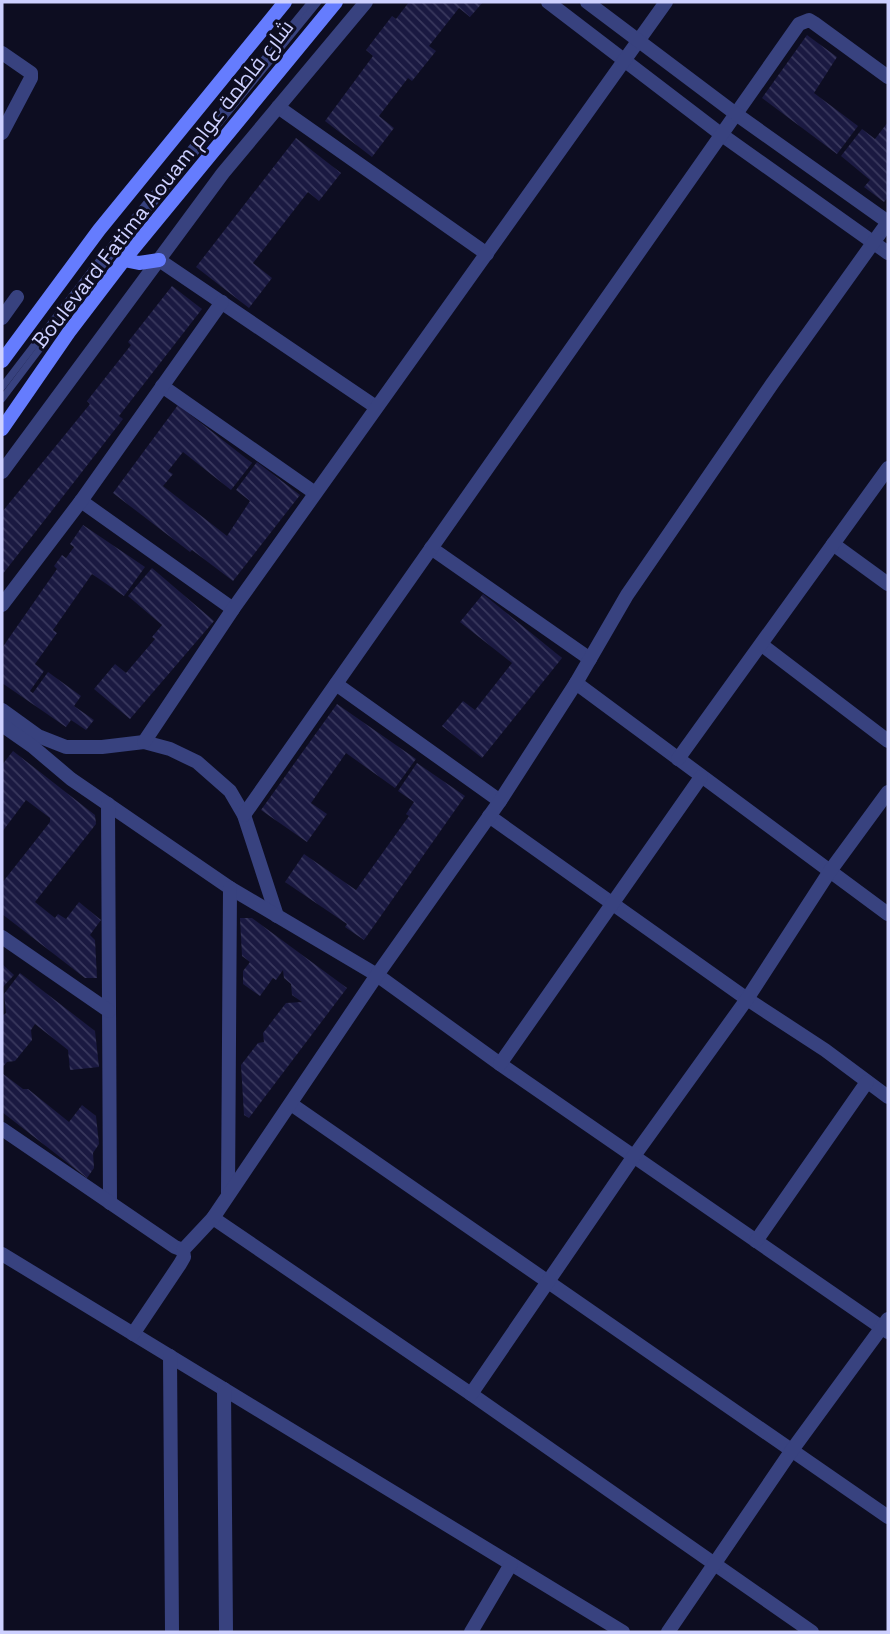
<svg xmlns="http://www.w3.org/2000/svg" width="890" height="1634" font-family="'Space Grotesk',Cairo,sans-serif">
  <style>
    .building { fill: url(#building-back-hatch) }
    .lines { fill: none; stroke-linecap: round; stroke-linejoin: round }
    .lane { stroke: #38427f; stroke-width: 7 }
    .street { stroke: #38427f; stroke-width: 14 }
    .secondary { stroke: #657cfe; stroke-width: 14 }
    .labels { text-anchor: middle; stroke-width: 6; stroke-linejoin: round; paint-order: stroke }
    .street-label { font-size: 21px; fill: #cdd0ff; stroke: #0d0d21 }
  </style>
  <defs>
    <pattern id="building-back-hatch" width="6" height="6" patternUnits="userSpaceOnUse" patternTransform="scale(1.75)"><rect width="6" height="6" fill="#1a1941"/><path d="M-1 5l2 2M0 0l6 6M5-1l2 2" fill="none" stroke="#3a395e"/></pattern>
  </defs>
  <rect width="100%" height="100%" fill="#0d0d21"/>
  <g class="building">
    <path d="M409 2H483L470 17 459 8 429 46 436 51 412 81 408 78 379 116 394 128 372 157 325 121 373 56 366 50 392 16 396 19Z"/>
    <path d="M807 35 837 57 814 93 858 126 837 154 762 98Z"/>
    <path d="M888 122V197L884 202 864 187 870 180 841 156 862 129 875 139Z"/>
    <path d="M296 138 341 173 319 201 308 192 253 263 272 278 249 308 196 267Z"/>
    <path d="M172 286 202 309 119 416 123 419 2 575V512L90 404 87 401 131 345 128 342Z"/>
    <path d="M178 405 252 463 231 490 183 452 168 471 173 474 163 486 227 536 250 501 236 490 257 462 300 495 233 581 192 550 190 552 113 493Z"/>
    <path d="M83 525 145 567 124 596 92 574 53 630 57 633 35 664 44 671 30 691 33 693 48 672 81 696 74 706 94 720 86 730 71 720 66 727 2 683V648L57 569 54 566 62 555 66 558 74 547 70 544Z"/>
    <path d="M152 568 214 621 130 719 94 689 115 664 126 673 155 639 152 637 162 625 128 596Z"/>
    <path d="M483 594 562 658 482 758 442 726 463 701 475 710 512 663 460 622Z"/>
    <path d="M337 704 416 759 395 788 346 753 311 803 327 814 307 842 261 810Z"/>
    <path d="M13 751 95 815 96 824 35 902 55 918 58 914 66 919 79 902 101 920 90 935 95 940 97 978H85L2 914V883L50 822V818L26 800 2 832V765Z"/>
    <path d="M417 763 465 796 364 940 345 927 347 924 285 882 304 854 356 890 409 816 406 814 414 802 398 791Z"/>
    <path d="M240 918H252L347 988 249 1118 244 1115 241 1065 258 1043 264 1042 263 1033 286 1003 302 1002 292 995 291 984 284 978 283 970 276 980 273 978 260 996 243 984V971L250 962 242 956Z"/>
    <path d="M2 964 14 975 2 988Z"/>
    <path d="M20 973 95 1031 99 1067 70 1070 68 1050 35 1024 31 1030 32 1040 15 1061 7 1062 2 1068V1016L6 1013 4 994Z"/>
    <path d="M2 1073 23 1089H28L69 1122 82 1105 96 1116 99 1144 93 1153 94 1168 87 1178 2 1112Z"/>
  </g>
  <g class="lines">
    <g class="lane">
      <path d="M2 387 99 261 311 2"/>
      <path d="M2 399 104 264 318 2"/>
    </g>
    <g class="street">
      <path d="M548 2 722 135 888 253"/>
      <path d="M2 53 31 73V78L2 133"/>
      <path d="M278 107 487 254"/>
      <path d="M159 260 376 407"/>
      <path d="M2 318 17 297"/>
      <path d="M162 386 315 493"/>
      <path d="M2 472 223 173 366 2"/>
      <path d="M81 501 233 609"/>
      <path d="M833 544 888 584"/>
      <path d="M431 548 590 659"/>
      <path d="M2 605 81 501 222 302"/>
      <path d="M762 645 888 741"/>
      <path d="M576 683 888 914"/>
      <path d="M336 684 500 801"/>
      <path d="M2 710 38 736 66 747H102L144 742 170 749 197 762 230 791 244 815 277 916"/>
      <path d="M2 725 32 746 71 779 230 888 377 975 500 1064 888 1332"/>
      <path d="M144 742 233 609 666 2"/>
      <path d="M678 759 888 468"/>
      <path d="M108 804 110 1203"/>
      <path d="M244 815 799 24 809 20 814 23 888 77"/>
      <path d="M489 816 747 999 825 1050 888 1097"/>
      <path d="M2 937 109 1011"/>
      <path d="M500 1064 701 777"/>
      <path d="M291 1104 888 1517"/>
      <path d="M2 1129 175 1247 183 1250"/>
      <path d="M228 1193 230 888"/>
      <path d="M213 1218 471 1394 812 1632"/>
      <path d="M756 1241 867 1082"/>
      <path d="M2 1254 623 1632"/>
      <path d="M133 1334 180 1264 184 1257 183 1250 213 1218 377 975 500 801 576 683 627 595 772 384 888 222 736 114 587 2"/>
      <path d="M170 1356 172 1632"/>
      <path d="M224 1389 226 1632"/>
      <path d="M471 1394 634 1156 747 999 830 871 888 792"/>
      <path d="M471 1632 511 1564"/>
      <path d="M668 1632 792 1450 888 1319"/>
    </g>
    <g class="secondary">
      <path d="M124 260 139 263 159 260"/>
      <path d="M2 361 99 230 285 2"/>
      <path d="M2 429 69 332 124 260 336 2"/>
    </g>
  </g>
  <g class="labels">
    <g class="street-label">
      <text transform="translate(163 184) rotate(-52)" y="7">Boulevard Fatima Aouam شارع فاطمة عوام</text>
    </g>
  </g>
  <rect width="890" height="1634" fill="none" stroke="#cdd0ff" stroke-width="7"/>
</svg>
